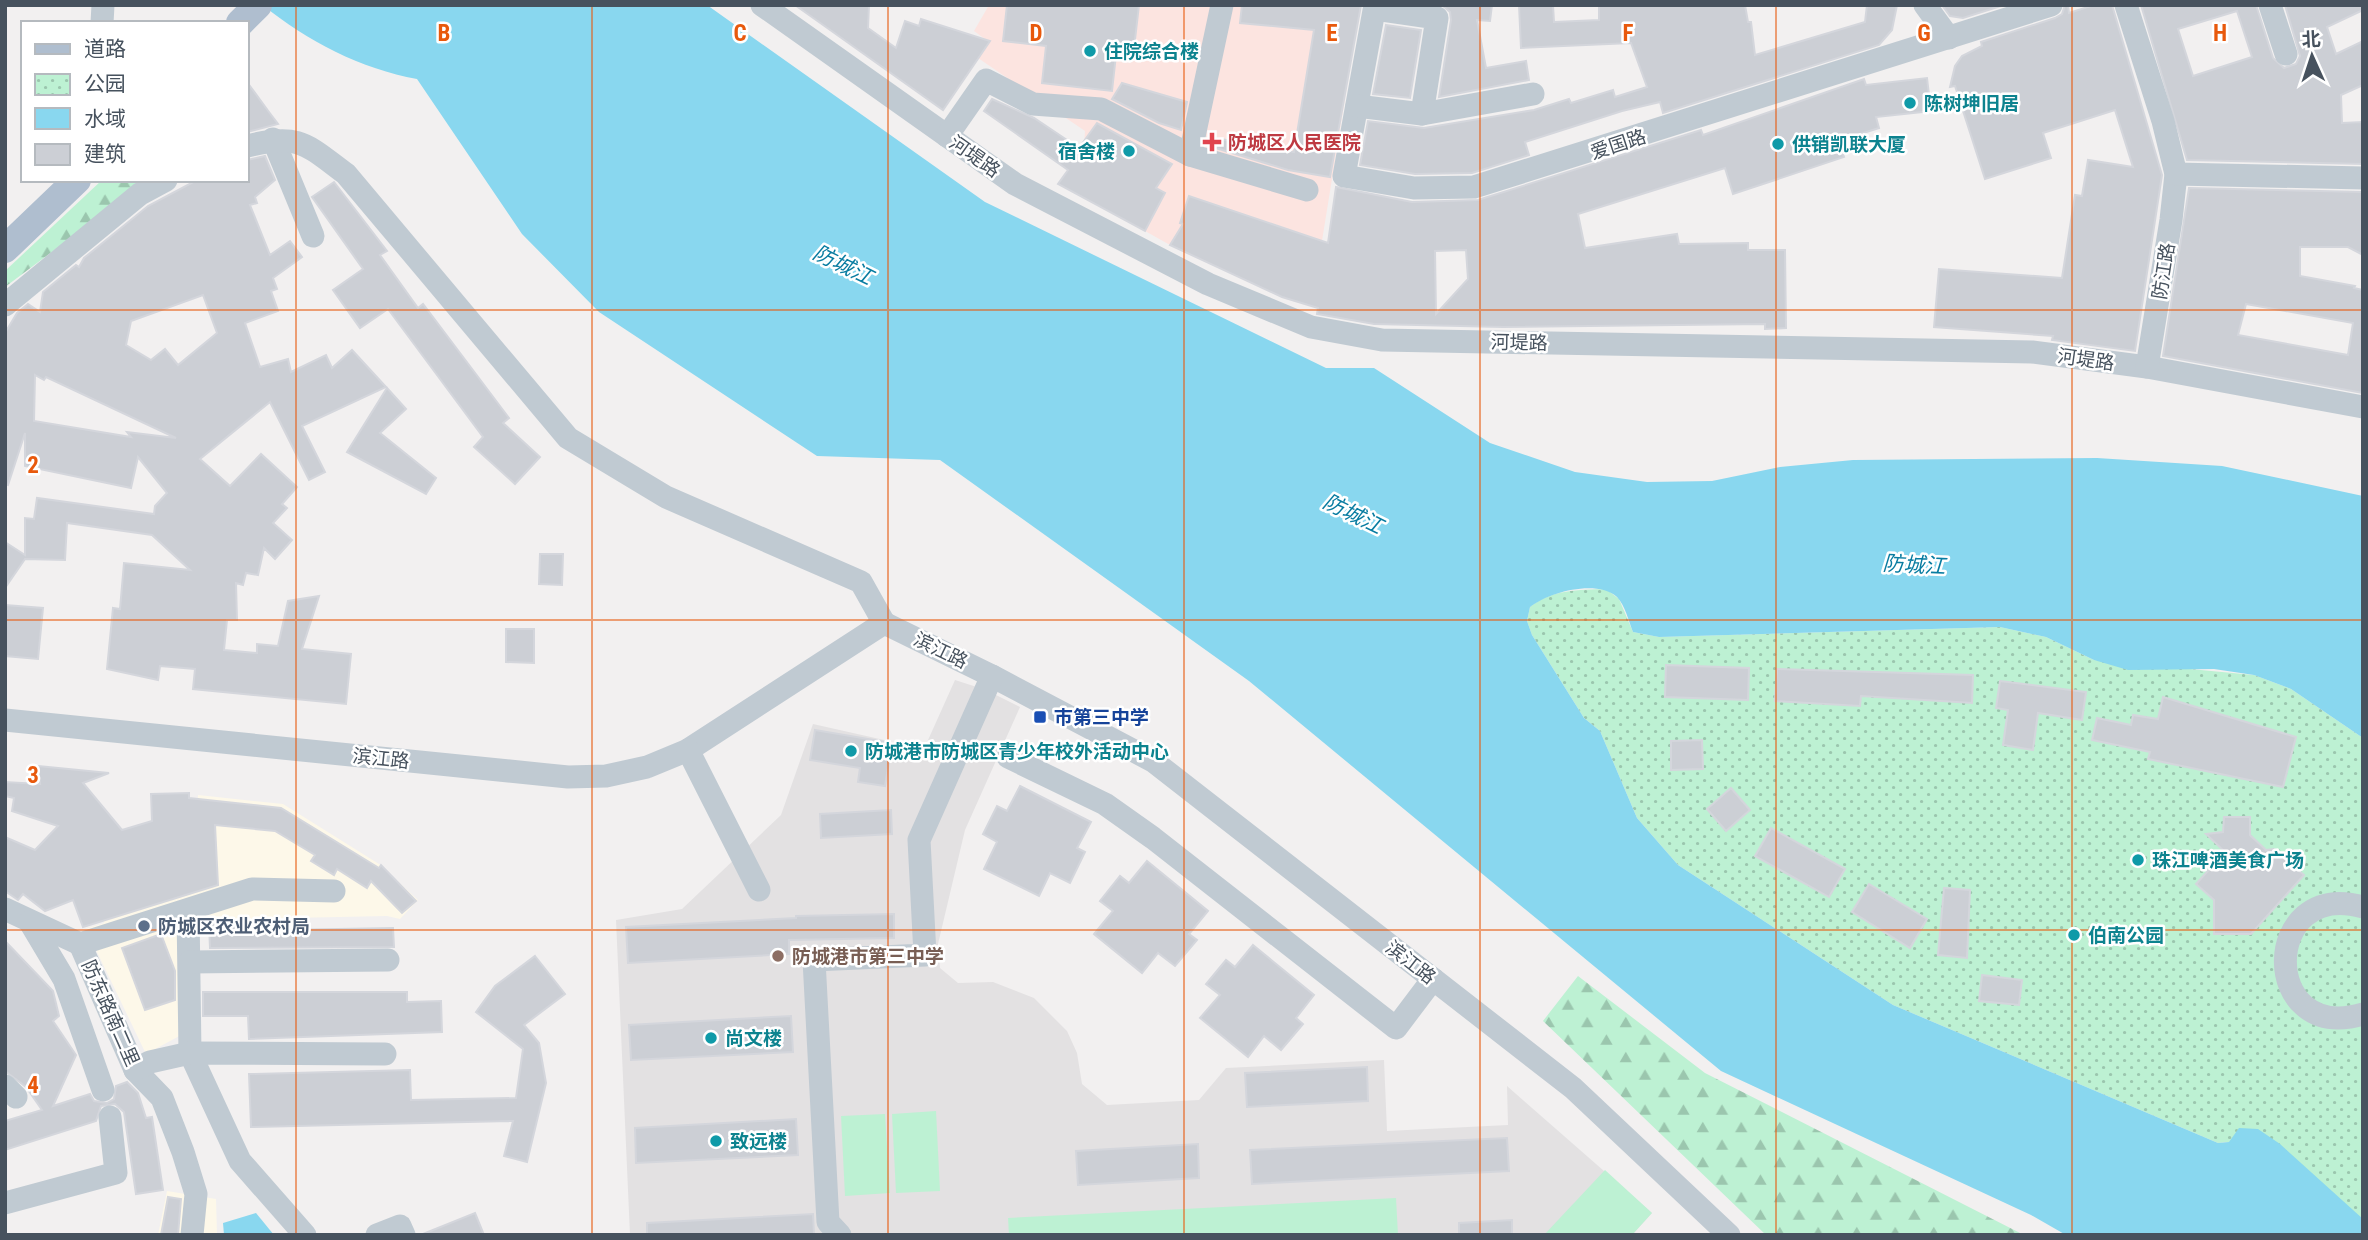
<svg xmlns="http://www.w3.org/2000/svg" width="2368" height="1240" font-family="'Roboto Condensed','Noto Sans SC',sans-serif">
  <style>
    .commercial { fill: #fdf8e9 }
    .education { fill: #e3e1e2 }
    .medical { fill: #fce4e0 }
    .green { fill: #bdf1d3 }
    .forest { fill: url(#forest-firs) }
    .park { fill: url(#park-dots) }
    .water { fill: #89d7ef }
    .building { fill: #cccfd5; stroke: #d4d6dc; stroke-width: 2; fill-rule: evenodd }
    .lines { fill: none; stroke-linecap: round; stroke-linejoin: round }
    .minor { stroke: #c0cad2; stroke-width: 23 }
    .major { stroke: #afbecf; stroke-width: 28 }
    .grid { fill: none; stroke: #e8590c; stroke-width: 2; stroke-opacity: 0.55 }
    .culture-dot { fill: #0f9aa8; stroke: #fff; stroke-width: 2.5 }
    .health-dot { fill: #e0444e; stroke: #fff; stroke-width: 2.5 }
    .transit-dot { fill: #1a4fb4; stroke: #fff; stroke-width: 2.5 }
    .service-dot { fill: #5c6f8a; stroke: #fff; stroke-width: 2.5 }
    .education-dot { fill: #8d6e63; stroke: #fff; stroke-width: 2.5 }
    .labels { text-anchor: middle; stroke-width: 5; stroke-linejoin: round; paint-order: stroke }
    .culture-label { font-size: 19px; font-weight: bold; fill: #0d838f; stroke: #fff; text-anchor: start }
    .health-label { font-size: 19px; font-weight: bold; fill: #be3a42; stroke: #fff; text-anchor: start }
    .street-label { font-size: 19px; fill: #47525e; stroke: #fff }
    .transit-label { font-size: 19px; font-weight: bold; fill: #164399; stroke: #fff; text-anchor: start }
    .service-label { font-size: 19px; font-weight: bold; fill: #4e5e75; stroke: #fff; text-anchor: start }
    .education-label { font-size: 19px; font-weight: bold; fill: #785e54; stroke: #fff; text-anchor: start }
    .water-label { font-size: 21px; font-style: italic; fill: #087ca1; stroke: #fff }
    .grid-label { font-size: 23px; text-anchor: middle; font-weight: bold; fill: #e8590c; stroke: #fff; stroke-width: 5; stroke-linejoin: round; paint-order: stroke }
  </style>
  <defs>
    <pattern id="forest-firs" width="22" height="20" patternUnits="userSpaceOnUse" patternTransform="scale(1.75)"><rect width="22" height="20" fill="#bdf1d3"/><path d="M5 1l3.5 6h-7zM16 11l3.5 6h-7z" fill="#9bc6ae"/></pattern>
    <pattern id="park-dots" width="8" height="8" patternUnits="userSpaceOnUse" patternTransform="scale(1.75)"><rect width="8" height="8" fill="#bdf1d3"/><path d="M2 2h.1M6 6h.1" fill="none" stroke="#9bc6ae" stroke-width="1.8" stroke-linecap="round"/></pattern>
  </defs>
  <rect width="100%" height="100%" fill="#f2f0f0"/>
  <g class="commercial">
    <path d="M198 795 283 804 379 864 418 900 400 919 387 916 194 920 196 1027 146 1054 86 929 104 923 96 899 193 867Z"/>
    <path d="M167 1191 216 1199 217 1235H158Z"/>
  </g>
  <path class="education" d="M955 680 986 690 1020 707 965 830 938 944 940 968 958 983 993 982 1034 998 1067 1031 1077 1053 1082 1084 1107 1105 1199 1100 1226 1068 1384 1060 1387 1131 1508 1125 1507 1086 1652 1213 1632 1235H630L616 920 682 909 781 815 813 724 924 749Z"/>
  <path class="medical" d="M989 5H1360L1317 272 1181 227 1170 245 1145 231 1164 193 1084 145 1085 131 978 58 989 42 974 31Z"/>
  <g class="green">
    <path d="M936 1111 940 1191 896 1193 892 1114Z"/>
    <path d="M885 1114 890 1193 845 1196 841 1116Z"/>
    <path d="M1605 1170 1652 1213 1632 1235H1544Z"/>
    <path d="M1396 1198 1398 1235H1009L1008 1218Z"/>
  </g>
  <g class="forest">
    <path d="M102 180H148L5 287V271Z"/>
    <path d="M1578 976 1705 1073 2024 1235H1766L1543 1021Z"/>
  </g>
  <path class="park" d="M1606 589 1619 599 1633 632 1659 637 2000 627 2046 637 2094 660 2254 675 2291 689 2363 738V1219L2229 1142 2218 1143 1893 1005 1678 865 1637 818 1600 731 1584 718 1532 635 1527 621 1530 607C1553 589 1578 590 1606 589Z"/>
  <g class="water">
    <path d="M263 5H707L985 202 1326 368H1374L1490 443 1575 472 1647 482 1712 481 1780 467 1853 460 2097 458 2222 466 2363 496V738L2291 689 2254 675 2214 669 2128 670 2094 660 2046 637 2000 627 1659 637 1633 632C1629 622 1625 605 1617 597 1597 579 1549 592 1530 607L1527 621 1532 635 1584 718 1600 731 1637 818 1678 865 1893 1005 2218 1143 2229 1142 2239 1128 2258 1129 2280 1144 2363 1219V1235H2066L2031 1215 1721 1071 1249 681 940 460 817 456 599 312 522 234 417 79C362 69 306 41 263 5Z"/>
    <path d="M256 1213 274 1235H224L223 1223Z"/>
  </g>
  <g class="building">
    <path d="M795 5H869L868 28 896 48 905 21 919 26 921 19 990 41 943 110Z"/>
    <path d="M1007 5H1139L1133 57 1116 55 1112 91 1042 83 1046 46 1003 41Z"/>
    <path d="M1242 5H1361L1330 177 1288 170 1206 145 1209 137 1294 152 1314 30 1240 23Z"/>
    <path d="M1442 5H1492L1490 21 1477 20 1486 68 1526 61 1529 80 1439 97 1451 20 1450 12Z"/>
    <path d="M1519 5H1553L1554 22 1599 20V5H1745L1748 22H1751L1755 55 1865 22 1867 5H1897L1892 30 1879 45 1663 113 1660 102 1622 111 1525 142 1529 155 1472 173 1415 174 1360 165 1368 121 1424 128 1534 110 1569 99 1571 103 1613 90 1615 97 1647 87 1631 43 1521 48Z"/>
    <path d="M1942 5H2004L1963 18 1950 16Z"/>
    <path d="M2065 5H2068L2069 13 2094 5H2112L2162 175 2135 351 2052 340 2053 336 1934 327 1939 269 2062 278 2075 195 2082 196 2088 160 2133 167 2115 110 2043 133 2051 158 1985 179 1955 86 1950 87 1955 66 1962 56 1982 46 1981 42 2055 18 2062 14Z"/>
    <path d="M2141 5H2256L2273 58 2284 68 2296 64 2300 56 2285 5H2363V10L2327 27 2336 54 2363 41V85L2341 95 2342 123 2363 122V164L2187 160ZM2237 11 2252 57 2193 76 2178 29Z"/>
    <path d="M1386 25 1421 30 1410 98 1373 94Z"/>
    <path d="M1927 78 1931 111 1876 117 1879 128 1838 141 1844 157 1733 194 1725 168 1578 214 1585 248 1677 234 1679 244 1748 243V250H1785L1786 328 1765 329V324L1503 327 1374 324 1317 314 1318 308 1282 297 1170 245 1183 224 1180 223 1189 196 1328 243 1336 187 1412 202 1478 200 1701 130 1703 135 1864 79 1866 85ZM1466 250 1468 279 1436 314 1435 251Z"/>
    <path d="M247 82 269 112 278 124 247 132Z"/>
    <path d="M1122 83 1187 102 1181 130 1159 123 1112 99Z"/>
    <path d="M992 99 1034 118 1079 148 1097 123 1172 164 1156 188 1165 193 1145 231 1058 184 1068 170 984 111Z"/>
    <path d="M265 156 275 180 255 197 257 203 250 205 270 255 290 241 302 257 273 278 277 289 271 291 278 311 245 323 260 367 288 359 291 372 326 355 332 368 352 350 386 387 302 426 325 472 309 480 270 402 200 459 230 486 261 454 297 487 282 504 287 508 273 523 292 540 275 559 264 548 258 575 246 573 243 585 236 583 237 620H227L224 650 257 653V644L278 646 288 601 319 596 302 649 351 654 346 704 193 689 195 669 160 666 158 680 107 669 113 608 120 609 124 563 190 570 152 535 67 523 65 560 25 559 5 588V542L25 555V518L34 519 37 498 154 514 155 506 167 493 138 457 131 488 25 466V433L8 485 5 484V333L17 313 28 304 40 312 43 292 76 265 79 267 84 258 148 206 197 180H247V160ZM203 295 217 333 178 365 165 349 151 360 126 345 131 321ZM35 375 44 380 46 377 176 438 127 432 131 437 34 421Z"/>
    <path d="M334 182 387 251 380 255 418 308 423 304 509 418 503 423 540 457 515 484 474 447 483 437 388 309 360 328 333 290 363 269 312 197Z"/>
    <path d="M2189 188 2363 192V255L2348 247H2300V276L2355 286 2354 288 2363 290V393L2163 356ZM2246 304 2353 323 2348 355 2238 335Z"/>
    <path d="M387 388 406 409 380 433 436 478 426 494 347 452Z"/>
    <path d="M540 554H563L562 585 539 584Z"/>
    <path d="M5 605 43 608 38 659 5 656Z"/>
    <path d="M506 629H534V663L506 662Z"/>
    <path d="M1666 665 1749 668 1748 700 1665 697Z"/>
    <path d="M1777 669 1973 675 1972 703 1861 696 1860 706 1775 701Z"/>
    <path d="M2000 681 2086 692 2082 720 2038 713 2033 750 2003 745 2008 710 1996 708Z"/>
    <path d="M2163 697 2296 737 2283 787 2148 759 2150 752 2092 740 2097 718 2131 725 2133 715 2158 719Z"/>
    <path d="M815 730 892 743 885 786 858 782 860 768 810 760Z"/>
    <path d="M1702 740 1703 769 1671 770V741Z"/>
    <path d="M38 766 109 773 83 783 122 830 152 821 151 794 189 793V798L281 808 379 868 381 865 416 901 402 913 371 881 367 888 337 869 334 875 311 861 315 855 275 831 215 825 218 885 83 927 73 900 45 911 23 894 18 900 5 891V837L35 850 58 826 12 811 14 798 5 796V782L40 784Z"/>
    <path d="M1020 786 1091 822 1077 848 1085 852 1070 883 1050 873 1039 896 984 869 997 842 983 834 997 806 1007 811Z"/>
    <path d="M1731 788 1750 810 1726 831 1707 809Z"/>
    <path d="M891 810 892 834 821 838 820 814Z"/>
    <path d="M2224 817H2250V835L2266 850 2274 849 2304 875 2251 934H2214V900L2196 884 2225 852 2206 834 2223 832Z"/>
    <path d="M1771 828 1845 869 1829 897 1755 856Z"/>
    <path d="M1147 861 1208 911 1189 934 1197 940 1175 966 1158 953 1142 973 1094 934 1113 911 1100 901 1120 876 1129 883Z"/>
    <path d="M1869 884 1927 919 1910 948 1852 912Z"/>
    <path d="M1944 888 1970 890 1967 958 1938 955Z"/>
    <path d="M894 914V938L789 940V954L628 963 626 927 796 918V916Z"/>
    <path d="M282 923V930L393 928 394 947 210 948 209 924Z"/>
    <path d="M161 934 175 971V1000L145 1010 122 948Z"/>
    <path d="M5 941 53 991 59 1016 53 1021 76 1055 53 1106 90 1094 94 1101 107 1103 114 1099 116 1086 127 1082 138 1093 146 1118 152 1117 163 1190 136 1194 124 1112 115 1104 101 1106 96 1121 5 1150V1121L42 1110 26 1087 5 1071Z"/>
    <path d="M1253 945 1314 995 1296 1018 1303 1024 1281 1050 1264 1036 1248 1057 1200 1018 1220 995 1206 984 1226 960 1235 967Z"/>
    <path d="M535 956 565 994 524 1025 539 1043 546 1083 527 1162 504 1156 513 1121 251 1127 249 1074 410 1070 411 1100 516 1098 523 1049 476 1012 495 986Z"/>
    <path d="M1982 975 2022 980 2019 1005 1979 1001Z"/>
    <path d="M203 992H407V1002L441 1001 442 1032 249 1039 248 1016H203Z"/>
    <path d="M791 1016 793 1052 631 1060 629 1025Z"/>
    <path d="M1367 1067 1368 1101 1247 1107 1245 1073Z"/>
    <path d="M796 1119 798 1155 636 1163 635 1128Z"/>
    <path d="M1507 1138 1509 1171 1252 1184 1250 1150Z"/>
    <path d="M1198 1144 1199 1178 1078 1185 1076 1151Z"/>
    <path d="M168 1197 181 1199 178 1235H161Z"/>
    <path d="M475 1213 484 1235H423V1234Z"/>
    <path d="M813 1214 814 1235H647V1223Z"/>
    <path d="M1512 1220V1235H1459V1223Z"/>
  </g>
  <g class="lines">
    <g class="minor">
      <path d="M762 5 1015 184 1208 284 1311 327 1382 340 2032 352 2147 367 2363 407"/>
      <path d="M1375 5 1344 176 1414 188 1474 187 2051 5"/>
      <path d="M1925 5 1949 38"/>
      <path d="M2126 5 2163 121 2176 174 2171 220 2147 367"/>
      <path d="M2270 5 2286 54"/>
      <path d="M1375 9 1437 18 1422 114"/>
      <path d="M102 23 103 5"/>
      <path d="M1357 106 1422 114 1533 94"/>
      <path d="M947 136 986 80 1033 104 1101 109 1190 155 1307 190"/>
      <path d="M273 139 313 236"/>
      <path d="M247 146C299 133 306 144 346 174L568 438 666 497 861 582 884 623"/>
      <path d="M1190 155 1222 5"/>
      <path d="M2176 174 2363 178"/>
      <path d="M5 305 140 194 166 180"/>
      <path d="M884 623 992 676 1153 761 1573 1088 1729 1235"/>
      <path d="M5 720 568 777 606 776 647 767 688 750 884 623"/>
      <path d="M688 750 759 890"/>
      <path d="M1008 757 1105 804 1153 838 1396 1028 1433 979"/>
      <path d="M2363 907C2260 878 2259 1045 2363 1014"/>
      <path d="M5 909 80 944"/>
      <path d="M188 911 190 1053 240 1161 305 1235"/>
      <path d="M30 922 64 979 103 1090"/>
      <path d="M80 944 135 1070 162 1098 183 1152 196 1194 192 1235"/>
      <path d="M80 944 252 889 334 891"/>
      <path d="M190 962 388 960"/>
      <path d="M135 1070 150 1062 190 1053 385 1054"/>
      <path d="M5 1086 16 1097"/>
      <path d="M5 1203 116 1173 110 1117"/>
      <path d="M377 1235 400 1226 404 1235"/>
      <path d="M840 1235 828 1222 814 960 925 955 919 840 992 676"/>
    </g>
    <g class="major">
      <path d="M240 23 258 5"/>
      <path d="M5 249 77 180"/>
    </g>
  </g>
  <path class="grid" d="M296 5V1235M592 5V1235M888 5V1235M1184 5V1235M1480 5V1235M1776 5V1235M2072 5V1235M5 310H2363M5 620H2363M5 930H2363"/>
  <g class="culture-dot">
    <circle cx="1090" cy="51" r="7"/>
    <circle cx="1910" cy="103" r="7"/>
    <circle cx="1778" cy="144" r="7"/>
    <circle cx="1129" cy="151" r="7"/>
    <circle cx="851" cy="751" r="7"/>
    <circle cx="2138" cy="860" r="7"/>
    <circle cx="2074" cy="935" r="7"/>
    <circle cx="711" cy="1038" r="7"/>
    <circle cx="716" cy="1141" r="7"/>
  </g>
  <path class="health-dot" d="M1208.5 131.5h7v7h7v7h-7v7h-7v-7h-7v-7h7z"/>
  <rect class="transit-dot" x="1033" y="710" width="14" height="14" rx="3.5"/>
  <circle class="service-dot" cx="144" cy="926" r="7"/>
  <circle class="education-dot" cx="778" cy="956" r="7"/>
  <g class="labels">
    <g class="culture-label">
      <text x="1104" y="58">住院综合楼</text>
      <text x="1924" y="110">陈树坤旧居</text>
      <text x="1792" y="151">供销凯联大厦</text>
      <text x="1115" y="158" text-anchor="end">宿舍楼</text>
      <text x="865" y="758">防城港市防城区青少年校外活动中心</text>
      <text x="2152" y="867">珠江啤酒美食广场</text>
      <text x="2088" y="942">伯南公园</text>
      <text x="725" y="1045">尚文楼</text>
      <text x="730" y="1148">致远楼</text>
    </g>
    <g class="health-label">
      <text x="1228" y="149">防城区人民医院</text>
    </g>
    <g class="street-label">
      <text transform="translate(1618 144) rotate(-18)" y="7">爱国路</text>
      <text transform="translate(975 156) rotate(35)" y="7">河堤路</text>
      <text transform="translate(2163 271) rotate(-81)" y="7">防江路</text>
      <text transform="translate(1519 342) rotate(1)" y="7">河堤路</text>
      <text transform="translate(2086 359) rotate(8)" y="7">河堤路</text>
      <text transform="translate(941 650) rotate(26)" y="7">滨江路</text>
      <text transform="translate(381 758) rotate(6)" y="7">滨江路</text>
      <text transform="translate(1411 962) rotate(38)" y="7">滨江路</text>
      <text transform="translate(111 1013) rotate(66)" y="7">防东路南二里</text>
    </g>
    <g class="transit-label">
      <text x="1054" y="724">巿第三中学</text>
    </g>
    <g class="service-label">
      <text x="158" y="933">防城区农业农村局</text>
    </g>
    <g class="education-label">
      <text x="792" y="963">防城港市第三中学</text>
    </g>
    <g class="water-label">
      <text transform="translate(843 265) rotate(26)" y="7">防城江</text>
      <text transform="translate(1353 514) rotate(26)" y="7">防城江</text>
      <text transform="translate(1914 565) rotate(3)" y="7">防城江</text>
    </g>
  </g>
  <g class="grid-label">
    <text x="444" y="41">B</text>
    <text x="740" y="41">C</text>
    <text x="1036" y="41">D</text>
    <text x="1332" y="41">E</text>
    <text x="1628" y="41">F</text>
    <text x="1924" y="41">G</text>
    <text x="2220" y="41">H</text>
    <text x="33" y="473">2</text>
    <text x="33" y="783">3</text>
    <text x="33" y="1093">4</text>
  </g>
  <rect width="2368" height="1240" fill="none" stroke="#47525e" stroke-width="14"/>
  <rect x="21" y="21" width="228" height="161" fill="#ffffff" stroke="#b5babf" stroke-width="2"/>
  <rect x="35" y="44" width="35" height="10" fill="#afbecf" stroke="#b5babf" stroke-width="2"/>
  <text x="84" y="56" font-size="21" fill="#47525e">道路</text>
  <rect x="35" y="74" width="35" height="21" fill="url(#park-dots)" stroke="#b5babf" stroke-width="2"/>
  <text x="84" y="91" font-size="21" fill="#47525e">公园</text>
  <rect x="35" y="108" width="35" height="21" fill="#89d7ef" stroke="#b5babf" stroke-width="2"/>
  <text x="84" y="126" font-size="21" fill="#47525e">水域</text>
  <rect x="35" y="144" width="35" height="21" fill="#cccfd5" stroke="#b5babf" stroke-width="2"/>
  <text x="84" y="161" font-size="21" fill="#47525e">建筑</text>
  <g transform="translate(2312 56) rotate(357)" stroke="#ffffff" stroke-width="5" paint-order="stroke">
  <path d="M0-5L12 26L0 18L-12 26Z" fill="#47525e"/>
  <text y="-10" font-size="19" font-weight="bold" text-anchor="middle" fill="#47525e">北</text>
  </g>
</svg>
